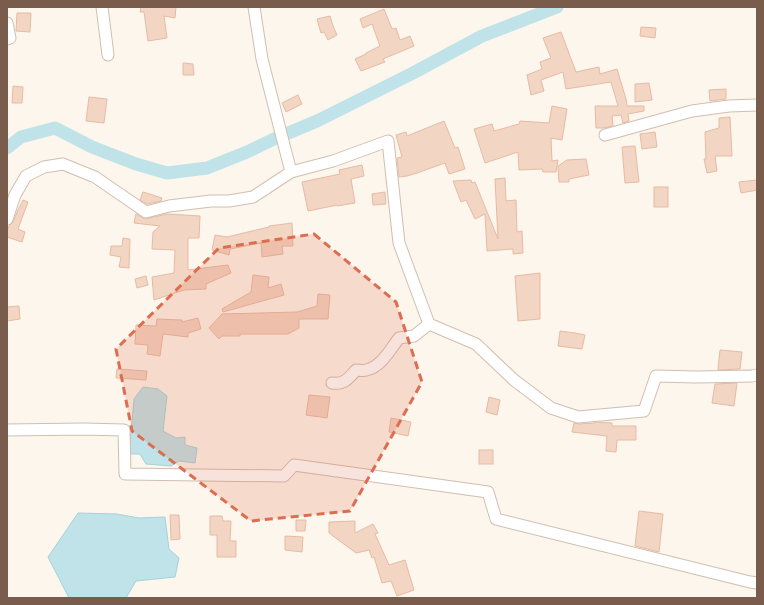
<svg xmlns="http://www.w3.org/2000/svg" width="764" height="605" font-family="Jost,sans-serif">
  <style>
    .water { fill: #bfe3e8; stroke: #a5d3da }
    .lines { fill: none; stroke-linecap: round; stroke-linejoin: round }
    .canal { stroke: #bfe3e8; stroke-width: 13 }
    .building { fill: #f3d5c3; stroke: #e6bba3 }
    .minor-casing { stroke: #d1beb0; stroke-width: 13 }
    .minor { stroke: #fff; stroke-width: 11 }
    .marked { fill: #dc6d51; fill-opacity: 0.2; stroke: #dc6d51; stroke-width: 3; stroke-dasharray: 8 5; stroke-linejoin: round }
  </style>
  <rect width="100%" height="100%" fill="#fdf6ec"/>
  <g class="water">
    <path d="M143 387 158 389 167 396 163 431 176 438 185 437V445L197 448 195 463 179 461 171 466 146 464 140 454H129L134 399Z"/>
    <path d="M78 513 117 514 139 518 165 517 169 549 179 558 175 577 136 581 126 598H69L48 557Z"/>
  </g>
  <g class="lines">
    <path class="canal" d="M7 148 21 137 55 128 92 147 136 164 167 173 207 168 247 152 274 139 317 121 413 73 482 36 557 7"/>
  </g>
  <g class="building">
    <path d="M141 7H176L175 18 164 16 167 38 148 41 144 12H140Z"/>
    <path d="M384 9 392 29 396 28 400 40 410 36 414 46 383 59 385 62 361 71 355 59 366 54V53L380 46 372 24 363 28 360 19Z"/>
    <path d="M17 13H31L30 32 16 31Z"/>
    <path d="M330 16 333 26 337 35 328 40 324 32 321 33 317 19Z"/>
    <path d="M641 27 656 28 655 38 640 36Z"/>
    <path d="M561 32 576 72 599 67 600 74 617 69 626 99 627 106H644V111L628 114 629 121 623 123 621 115 612 116 613 126 603 128H596L595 106H618L611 82 566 89 563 72 541 80 544 91 531 95 527 75 542 69 540 62 551 58 543 38Z"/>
    <path d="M183 63 193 64 194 75H183Z"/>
    <path d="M649 83 652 100 635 102V84Z"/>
    <path d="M13 86 23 87 22 103H12Z"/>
    <path d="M726 89V99L710 101 709 90Z"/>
    <path d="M298 95 302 104 286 112 282 103Z"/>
    <path d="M89 97 107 99 104 123 86 121Z"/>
    <path d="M552 106 567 109 562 140 551 138 552 161 558 160 556 172H543L542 169 519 170 518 152 485 163 474 129 492 124 494 131 519 124 520 121 549 123Z"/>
    <path d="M730 117 732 156H715L717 171 707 173 704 159H706L705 132 719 128V118Z"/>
    <path d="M444 121 455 148 458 147 465 169 449 174 445 163 417 173 407 176 399 177 397 158 402 157 396 135 406 132 407 136Z"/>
    <path d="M655 132 657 147 642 149 640 134Z"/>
    <path d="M635 146 639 182 625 183 622 147Z"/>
    <path d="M586 159 589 175 569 179V182H559L558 166 567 160Z"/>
    <path d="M362 165 364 176 351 179 355 203 337 206V205L308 211 302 182 340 174 339 170Z"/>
    <path d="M505 178 506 201 516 200 517 232 522 231 523 253 513 254V249L487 251 485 214 475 219 466 200 461 202 453 181 471 180 472 183 475 182 498 239 495 179Z"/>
    <path d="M757 180V190L741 193 739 182Z"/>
    <rect x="654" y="187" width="14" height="20"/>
    <path d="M143 192 162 198 161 201 147 204 140 200Z"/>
    <path d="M385 192 386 204 373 205 372 194Z"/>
    <path d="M23 200 28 202 18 229 25 232 22 242 7 237V231L9 226 13 222 18 210Z"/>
    <path d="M136 214 145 219 167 214 200 216 199 238H188V270L228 265 231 273 206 284V289L184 290 154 300 152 277 174 273 175 250 152 249 153 232 160 226 134 223Z"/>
    <path d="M292 223 293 246H282L283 254 262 257 261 243 230 249 229 255 212 250 215 235 227 237 269 227V226Z"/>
    <path d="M123 238 130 239 129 268 119 267 121 257 110 255 111 246H122Z"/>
    <path d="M540 273V319L518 321 515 276Z"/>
    <path d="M253 275 269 277 268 288 281 284 284 295 223 312 222 309 251 292Z"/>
    <path d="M146 276 148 285 137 288 135 279Z"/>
    <path d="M318 294 330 295 328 319H299V328L288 334H240V336H222L219 339 209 328 222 314 297 312 317 306Z"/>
    <path d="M19 306 20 319 7 321V307Z"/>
    <path d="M198 318 201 329 188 333V337L163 334 160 356 147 354 148 345 135 344 136 325 156 326 157 319 182 320V322Z"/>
    <path d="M560 331 575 333 585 335 582 349 558 346Z"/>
    <path d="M720 350 742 352 740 369 718 370Z"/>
    <path d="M117 369 147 371 146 380 116 378Z"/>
    <path d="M737 383 734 406 712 403 715 384Z"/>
    <path d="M309 395 330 397 327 418 306 415Z"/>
    <path d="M489 397 500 400 497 415 486 412Z"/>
    <path d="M391 418 411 422 408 436 389 432Z"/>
    <path d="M595 422 612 423V426H636V440H617L616 452 606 451 607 436 572 432 574 423 579 424 595 423Z"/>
    <rect x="479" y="450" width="14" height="14"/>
    <path d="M639 511 663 514 659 552 635 546Z"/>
    <path d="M170 515H179L180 539 171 540Z"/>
    <path d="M210 516H222L223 521H231L230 541H236V557H217V535H210Z"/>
    <path d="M296 520H306L305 531H296Z"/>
    <path d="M355 521V533L373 524 378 533 375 534 389 565 405 560 414 590 397 596 391 581 382 583 374 557 372 558 369 550 356 553 329 533V522Z"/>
    <path d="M285 536 303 537 302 552 285 550Z"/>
  </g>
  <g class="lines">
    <defs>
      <g id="minor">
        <path d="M102 7 108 55"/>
        <path d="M254 7 262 59 291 172 333 161 388 141 399 243 429 324 476 344 514 380 551 408 578 417 644 411 656 376 696 377 752 376 757 375"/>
        <path d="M7 23 10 38 7 39"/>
        <path d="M605 135 692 111 729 106 757 105"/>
        <path d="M7 219 15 195 26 176 44 167 63 164 95 177 146 212 169 206 211 201H229L253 197 291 172"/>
        <path d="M332 383C344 385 349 378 356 370 359 370 363 371 366 370 381 367 390 350 399 338L414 336 429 324"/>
        <path d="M7 430 83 429 124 430 125 474 284 476 294 465 488 492 496 519 750 582 757 583"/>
      </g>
    </defs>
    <use href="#minor" class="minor-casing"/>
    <use href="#minor" class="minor"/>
  </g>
  <path class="marked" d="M314 234 396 302 422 382 350 511 251 521 132 431 116 349 219 248Z"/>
  <rect width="764" height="605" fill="none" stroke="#7a5c4d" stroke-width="16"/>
</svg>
